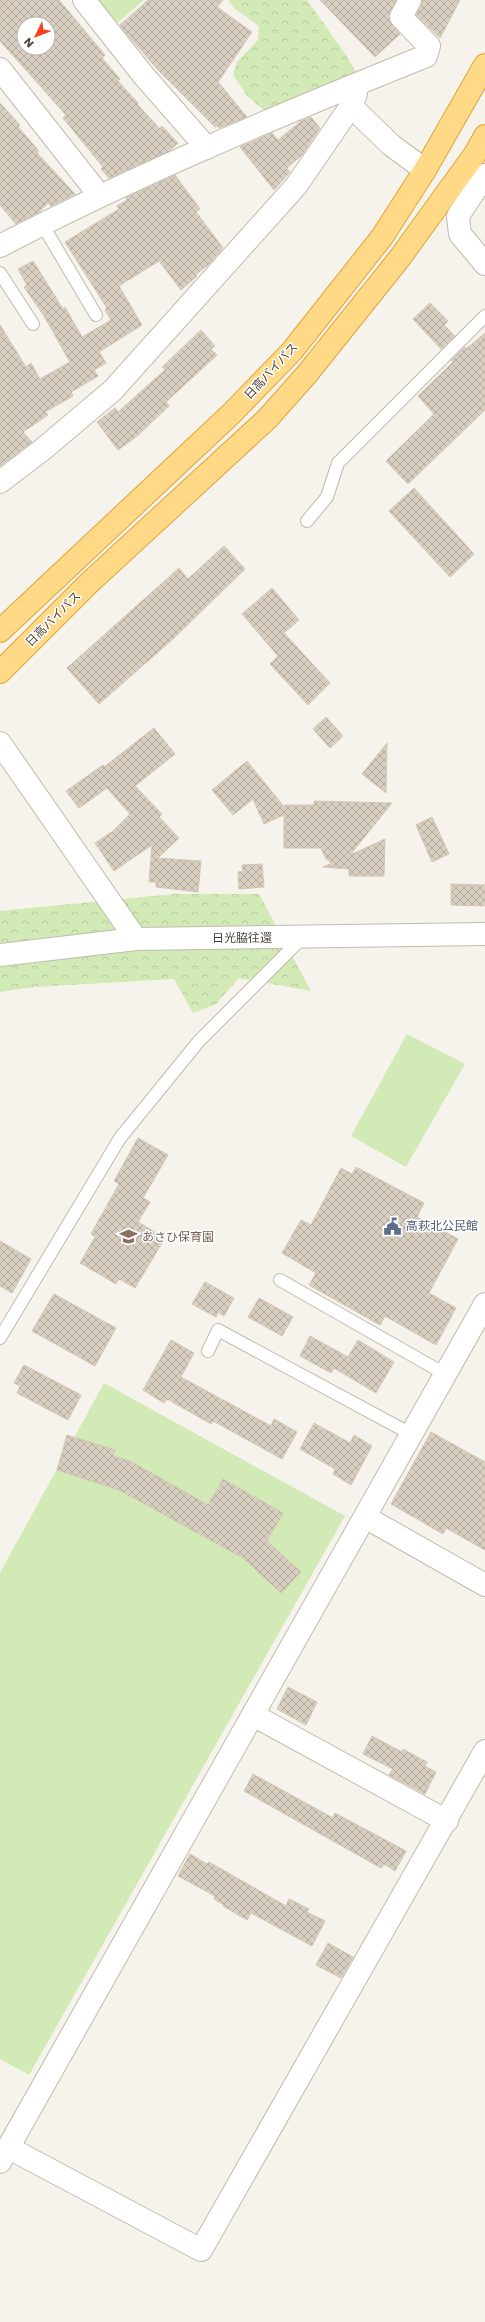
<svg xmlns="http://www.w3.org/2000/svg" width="485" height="2322" font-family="Poppins,'Noto Sans JP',sans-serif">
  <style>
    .green { fill: #d2eab5 }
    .forest { fill: url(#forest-crowns) }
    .building { fill: url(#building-cross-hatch); stroke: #d3c7b4; fill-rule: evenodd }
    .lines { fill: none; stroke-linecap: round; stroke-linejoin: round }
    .service-casing { stroke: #c2bbae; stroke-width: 14 }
    .minor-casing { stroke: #c2bbae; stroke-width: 24 }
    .tertiary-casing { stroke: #c2bbae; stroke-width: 24 }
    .trunk-casing { stroke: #e0a43c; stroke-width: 24 }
    .service { stroke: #fff; stroke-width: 12 }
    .minor { stroke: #fff; stroke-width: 22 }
    .tertiary { stroke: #fff; stroke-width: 22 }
    .trunk { stroke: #ffd985; stroke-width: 22 }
    .labels { text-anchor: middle; stroke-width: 3; stroke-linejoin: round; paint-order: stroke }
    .street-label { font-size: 12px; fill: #4b4439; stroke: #fff }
    .service-label { font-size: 12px; fill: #4e5e75; stroke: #fff; text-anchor: start }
    .education-label { font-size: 12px; fill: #785e54; stroke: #fff; text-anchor: start }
  </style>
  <defs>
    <pattern id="forest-crowns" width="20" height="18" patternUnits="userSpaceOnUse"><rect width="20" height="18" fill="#d2eab5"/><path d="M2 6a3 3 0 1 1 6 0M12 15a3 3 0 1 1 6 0" fill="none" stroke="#b6ca9c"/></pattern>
    <pattern id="building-cross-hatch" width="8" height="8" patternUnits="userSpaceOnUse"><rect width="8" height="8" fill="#d8cfc1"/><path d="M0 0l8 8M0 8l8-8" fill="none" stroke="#b1aa9e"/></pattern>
  </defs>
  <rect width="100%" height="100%" fill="#f6f3ec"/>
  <g class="green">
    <path d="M95 0H144L115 25Z"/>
    <path d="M407 1034 465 1064 406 1167 351 1136Z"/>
    <path d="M104 1383 345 1516 29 2075 0 2059V1573Z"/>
  </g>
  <g class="forest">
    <path d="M228 0H307L346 55 356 73 265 111 248 97 233 75 237 62 258 40 259 26 234 8Z"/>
    <path d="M173 894H259L311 991 239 978 216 1004 193 1013 174 979 34 987 0 992V911Z"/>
  </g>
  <g class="building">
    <path d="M0 0H59L105 55 102 58 120 79 118 81 138 103 137 104 160 129 162 126 178 143 169 151 109 178 101 169 103 167 63 118 66 115 0 41ZM24 24H48V48H24Z"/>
    <path d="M148 0H223L217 7 252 32 218 82 247 117 219 128 217 126 215 127 158 70 121 27 120 25Z"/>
    <path d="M320 0H396L389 18 400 34 375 57Z"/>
    <path d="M422 0H460L440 38 416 15Z"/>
    <path d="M0 103 20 125 18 127 39 151 37 153 75 194 51 206 48 203 38 213 16 224 0 205Z"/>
    <path d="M311 117 320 128 302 155 287 168 290 172 274 190 240 147 272 133 278 140 301 121Z"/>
    <path d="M175 175 200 209 196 212 223 248 208 265 196 274 197 276 181 290 159 261 119 286 142 325 99 352 106 363 94 370 98 376 71 392 73 396 45 412 48 415 23 432 32 442 0 466V325L26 367 31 363 40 379 70 362 44 316 24 287 27 285 18 269 33 261 63 309 65 307 82 337 111 320 105 310 107 308 65 242 119 209 117 206 127 200 126 198Z"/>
    <path d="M430 303 448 321 444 325 455 336 441 349 413 319Z"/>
    <path d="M201 330 215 346 211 349 217 355 166 402 169 406 136 437 118 450 97 422 115 408 118 412 165 370 162 367Z"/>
    <path d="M485 333V410L408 484 386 461 434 414 418 396 453 362 451 360 465 347 466 349Z"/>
    <path d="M414 488 474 554 450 577 389 511Z"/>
    <path d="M224 546 245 569 173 639 99 704 67 668 179 568 188 579Z"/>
    <path d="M272 588 299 620 284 633 330 683 308 705 270 664 278 656 242 614Z"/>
    <path d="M326 717 343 736 330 748 313 729Z"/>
    <path d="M154 728 175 754 135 786 162 814 159 817 179 838 158 858 201 861 198 892 156 887V882H149L152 845 114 871 95 843 113 831 130 814 107 788 79 808 66 791 103 765 104 767Z"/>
    <path d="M387 743 386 793 362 774Z"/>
    <path d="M247 761 285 808V805H314V801L392 803 350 855 385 839 384 876H349V869L323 867 332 863 326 859 321 848H284V815L264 824 253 799 233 815 212 790Z"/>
    <path d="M432 817 449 854 432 862 416 825Z"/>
    <path d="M262 864 264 887 239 889 238 872 243 871 242 865Z"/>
    <path d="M451 884 485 885V906L451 905Z"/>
    <path d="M138 1138 168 1155 143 1198 150 1202 138 1222 165 1238 135 1288 119 1279 116 1284 80 1263 95 1237 91 1234 119 1184 114 1181Z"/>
    <path d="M356 1167 424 1203 417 1217 458 1239 429 1293 456 1308 436 1345 385 1316 380 1325 309 1285 316 1273 282 1253 301 1220 311 1225 341 1168 352 1174Z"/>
    <path d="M0 1241 31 1259 12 1293 0 1286Z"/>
    <path d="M205 1282 234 1298 224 1316 218 1312 216 1317 192 1304Z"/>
    <path d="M54 1294 116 1328 95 1366 32 1331Z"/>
    <path d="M259 1298 293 1317 282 1336 248 1317Z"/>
    <path d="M310 1336 348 1357 358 1340 394 1362 376 1393 334 1368 331 1373 300 1356Z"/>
    <path d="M171 1340 194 1353 181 1377 271 1426 274 1419 297 1432 282 1459 213 1421 211 1424 167 1399 164 1403 143 1390Z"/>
    <path d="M24 1365 81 1395 68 1420 17 1393 20 1386 14 1383Z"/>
    <path d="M314 1423 350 1443 354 1435 372 1446 351 1485 333 1474 335 1469 300 1449Z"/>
    <path d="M431 1432 485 1462V1550L446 1528 443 1534 391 1504Z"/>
    <path d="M67 1435 115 1450 113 1456 130 1461 208 1505 223 1479 283 1513 267 1541 301 1572 281 1593 243 1558 119 1490 57 1470Z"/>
    <path d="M288 1687 317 1702 306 1725 277 1709Z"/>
    <path d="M372 1736 402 1752 403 1749 427 1762 425 1766 436 1772 425 1794 389 1775 393 1769 363 1754Z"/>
    <path d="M253 1774 333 1818 335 1813 406 1851 395 1871 384 1864 381 1868 244 1791Z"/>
    <path d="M190 1854 207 1864 209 1862 286 1906 289 1899 309 1909 307 1912 325 1921 312 1946 251 1913 247 1920 223 1906 224 1905 214 1899 215 1896 178 1876Z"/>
    <path d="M328 1943 353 1957 341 1978 316 1965Z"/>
  </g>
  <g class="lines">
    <defs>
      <g id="service">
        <path d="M42 224 96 315"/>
        <path d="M0 273 33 324"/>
        <path d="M307 521 327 497 338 463 485 316"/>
        <path d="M280 1280 445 1374"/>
        <path d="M0 1338 120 1138 199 1041 303 937"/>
        <path d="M208 1351 218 1330 411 1434"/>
      </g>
      <g id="minor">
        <path d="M84 0 144 76 207 148"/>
        <path d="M0 69 100 196"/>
        <path d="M356 94 351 106 391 145 425 170"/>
        <path d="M485 175 458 216 460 234 485 264"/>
        <path d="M0 246C138 174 282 114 426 56L429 46 401 17 410 0"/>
        <path d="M0 482 42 450 113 390 296 186 351 106"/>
        <path d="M0 743 136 939"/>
        <path d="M365 1517 485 1585"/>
        <path d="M253 1715 447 1821"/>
        <path d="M9 2148 201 2250 485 1751"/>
        <path d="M0 2162 485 1304"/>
      </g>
      <path id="tertiary" d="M0 955 136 939 485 934"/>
      <g id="trunk">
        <path d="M0 631 232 413 292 351 382 237 425 170 485 65"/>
        <path d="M0 672 89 583 267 419 307 374 399 259 475 154 485 136"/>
      </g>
    </defs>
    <use href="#service" class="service-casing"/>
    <use href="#minor" class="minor-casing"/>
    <use href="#tertiary" class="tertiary-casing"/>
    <use href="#trunk" class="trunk-casing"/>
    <use href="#service" class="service"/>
    <use href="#minor" class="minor"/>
    <use href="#tertiary" class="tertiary"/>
    <use href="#trunk" class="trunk"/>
  </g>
  <defs>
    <symbol id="civic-bare" viewBox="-9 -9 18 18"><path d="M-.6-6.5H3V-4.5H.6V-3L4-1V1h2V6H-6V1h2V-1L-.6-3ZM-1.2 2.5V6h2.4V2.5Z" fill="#5c6f8a" stroke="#fff" stroke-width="2.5" paint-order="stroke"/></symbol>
    <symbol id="school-bare" viewBox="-9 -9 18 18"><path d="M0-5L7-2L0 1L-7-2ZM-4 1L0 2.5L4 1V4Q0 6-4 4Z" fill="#8d6e63" stroke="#fff" stroke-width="2.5" paint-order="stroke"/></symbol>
  </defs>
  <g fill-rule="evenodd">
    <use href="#civic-bare" x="380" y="1214" width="25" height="25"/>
    <use href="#school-bare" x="116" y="1224" width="25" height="25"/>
  </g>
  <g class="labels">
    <g class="street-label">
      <text transform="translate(271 371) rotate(-47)" y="4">日高バイパス</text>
      <text transform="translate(53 619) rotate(-45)" y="4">日高バイパス</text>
      <text x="242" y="942">日光脇往還</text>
    </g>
    <g class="service-label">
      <text x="406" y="1230">高萩北公民館</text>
    </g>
    <g class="education-label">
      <text x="142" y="1241">あさひ保育園</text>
    </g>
  </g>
  <g transform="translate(36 36) rotate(227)"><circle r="19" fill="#ffffff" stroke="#b7b4b0"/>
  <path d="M0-3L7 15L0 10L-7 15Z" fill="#fc3f1d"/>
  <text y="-6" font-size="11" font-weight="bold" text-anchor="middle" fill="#4b4439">N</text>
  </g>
</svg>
